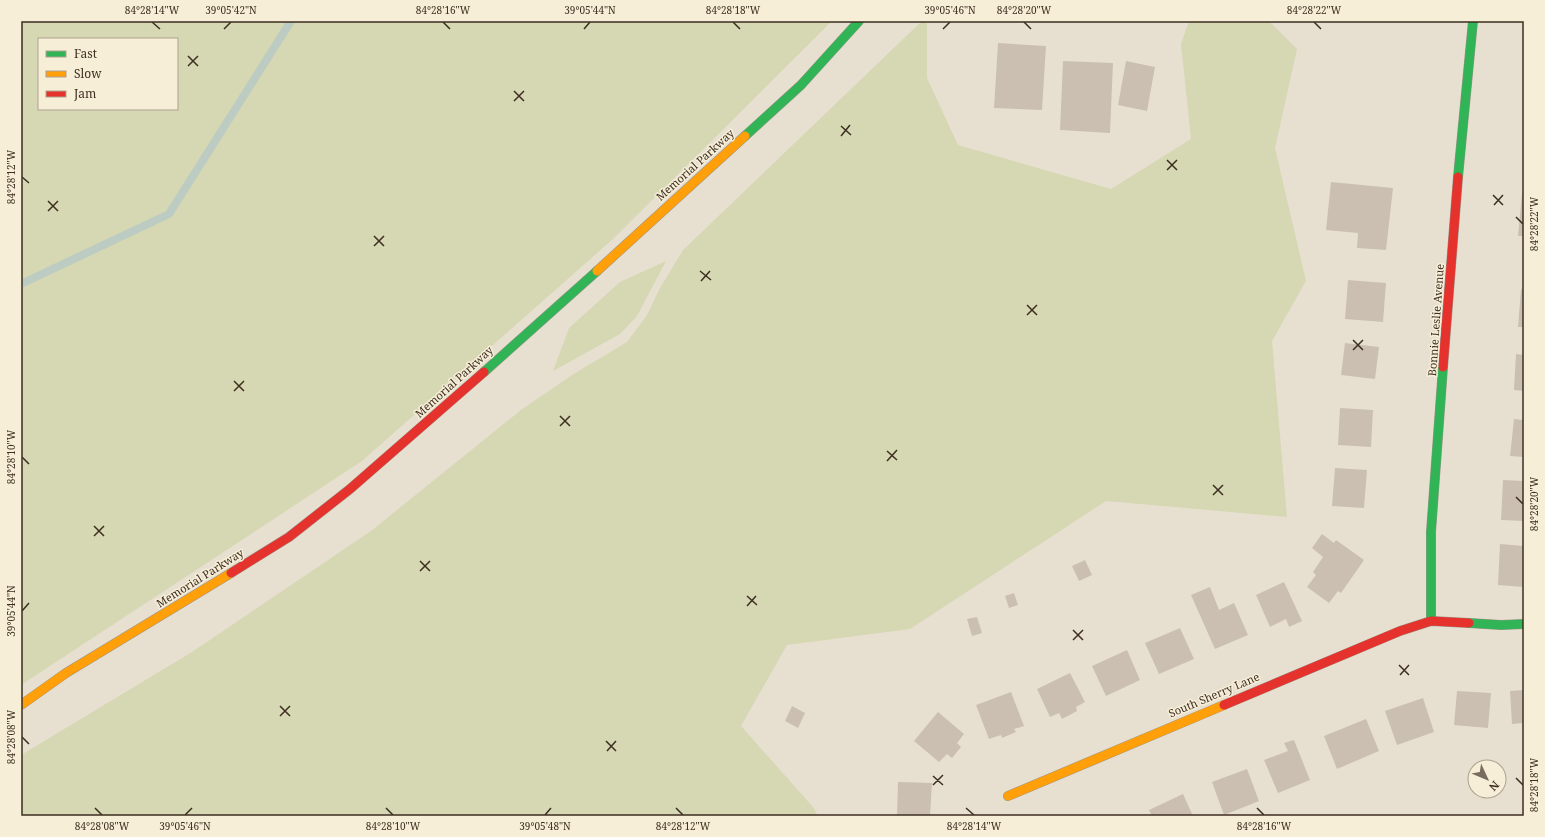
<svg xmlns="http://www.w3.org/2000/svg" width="1545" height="837" font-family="'Noto Serif',serif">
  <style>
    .green { fill: #d6d7b3; fill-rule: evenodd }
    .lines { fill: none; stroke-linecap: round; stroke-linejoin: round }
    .stream { stroke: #bcccc2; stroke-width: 8 }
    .building { fill: #cbbfb2 }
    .fast-casing { stroke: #9c958a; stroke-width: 10 }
    .slow-casing { stroke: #9c958a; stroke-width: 10 }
    .jam-casing { stroke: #9c958a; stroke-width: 10 }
    .fast { stroke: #30b455; stroke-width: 9 }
    .slow { stroke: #ff9f0a; stroke-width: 9 }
    .jam { stroke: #e5322d; stroke-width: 9 }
    .ticks { fill: none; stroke: #3d2e20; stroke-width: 1.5 }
    .labels { text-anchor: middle; stroke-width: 3; stroke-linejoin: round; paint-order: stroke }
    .street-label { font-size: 11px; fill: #3d2e20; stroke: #f7eed8 }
    .neatline { fill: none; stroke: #3d2e20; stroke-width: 1.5 }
    .ticks-label { font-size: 10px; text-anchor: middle; fill: #3d2e20 }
  </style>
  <rect width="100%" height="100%" fill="#e7e0d1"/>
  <g class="green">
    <path d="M25 21H832L613 239 362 461 21 685V25ZM39 39H177V109H39Z"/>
    <path d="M922 21H927V78L958 145 1111 189 1191 139 1181 44 1189 21H1269L1297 49 1275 148 1306 281 1272 341 1287 517 1106 501 910 629 787 645 741 726 813 807 818 816H21V755L192 652 371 531 521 410 572 375 627 342 647 315 660 288 683 250Z"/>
    <path d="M666 261 637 316 620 334 553 371 569 328 620 282Z"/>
  </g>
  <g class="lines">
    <path class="stream" d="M21 284 169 214 291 21"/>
  </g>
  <g class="building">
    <path d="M998 43 1046 46 1042 110 994 108Z"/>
    <path d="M1063 61 1113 63 1110 133 1060 130Z"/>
    <path d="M1126 61 1155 67 1147 111 1118 105Z"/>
    <path d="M1331 182 1393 188 1386 250 1357 248 1358 233 1326 230Z"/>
    <path d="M1522 193H1524V236H1518Z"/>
    <path d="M1348 280 1386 283 1383 322 1345 319Z"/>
    <path d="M1521 289 1524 290V327H1518Z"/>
    <path d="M1345 343 1379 347 1375 379 1341 375Z"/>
    <path d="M1516 354 1524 355V391L1514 390Z"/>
    <path d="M1340 408 1373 410 1371 447 1338 445Z"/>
    <path d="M1514 419 1524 420V457L1510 456Z"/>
    <path d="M1335 468 1367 470 1364 508 1332 506Z"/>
    <path d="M1503 480 1524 481V521L1501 520Z"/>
    <path d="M1322 534 1334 543 1336 540 1364 560 1341 593 1338 591 1329 603 1307 587 1316 575 1313 572 1323 557 1312 548Z"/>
    <path d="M1500 544 1524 546V587L1498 585Z"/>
    <path d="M1085 560 1092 575 1079 581 1072 566Z"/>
    <path d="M1284 582 1302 621 1289 627 1286 619 1270 627 1256 595Z"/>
    <path d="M1210 587 1219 610 1234 603 1248 635 1215 649 1191 595Z"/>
    <path d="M1014 593 1018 605 1009 608 1005 596Z"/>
    <path d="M977 617 982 633 972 636 967 619Z"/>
    <path d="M1180 628 1194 659 1159 674 1145 643Z"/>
    <path d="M1127 650 1140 680 1106 696 1092 666Z"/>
    <path d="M1070 673 1085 702 1076 707 1077 711 1062 719 1059 713 1050 717 1037 689Z"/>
    <path d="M1524 690V723L1512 724 1510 691Z"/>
    <path d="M1457 691 1491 693 1488 728 1454 725Z"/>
    <path d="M1011 692 1024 726 1014 729 1016 732 1002 738 1001 735 989 739 976 705Z"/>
    <path d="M1423 698 1434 732 1397 745 1385 711Z"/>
    <path d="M792 706 805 713 798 728 785 721Z"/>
    <path d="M938 712 964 734 957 743 961 747 952 758 947 754 939 762 914 741Z"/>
    <path d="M1366 719 1379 751 1337 769 1324 736Z"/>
    <path d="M1294 740 1310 780 1278 793 1264 760 1288 751 1284 743Z"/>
    <path d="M1247 769 1259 801 1224 815 1212 782Z"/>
    <path d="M898 782 932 783 930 816H897Z"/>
    <path d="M1183 794 1193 816H1152L1149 810Z"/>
  </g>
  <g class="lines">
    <defs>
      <g id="fast">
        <path d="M745 136 801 85 859 21"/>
        <path d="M1458 177 1473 21"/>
        <path d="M484 372 597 271"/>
        <path d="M1431 621V532L1443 367"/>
        <path d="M1469 623 1501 625 1524 624"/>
      </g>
      <g id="slow">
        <path d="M597 271 745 136"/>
        <path d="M21 705 66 673 231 573"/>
        <path d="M1008 796 1224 705"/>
      </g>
      <g id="jam">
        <path d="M1443 367 1458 177"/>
        <path d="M231 573 289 537 350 489 484 372"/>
        <path d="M1224 705 1400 631 1431 621 1469 623"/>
      </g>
    </defs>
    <use href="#fast" class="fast-casing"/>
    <use href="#slow" class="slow-casing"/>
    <use href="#jam" class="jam-casing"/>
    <use href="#fast" class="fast"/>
    <use href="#slow" class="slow"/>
    <use href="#jam" class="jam"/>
  </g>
  <path class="ticks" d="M152 22 160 29M443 22 450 29M733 22 740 29M1024 22 1031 29M1314 22 1321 29M224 29 231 22M584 29 590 22M943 29 950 22M188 56 198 66M188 66 198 56M514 91 524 101M514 101 524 91M841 126 851 135M841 136 850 125M1167 160 1177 170M1167 170 1177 160M22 177 29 183M1493 195 1503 205M48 201 58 211M1494 205 1503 195M48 211 58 201M1516 217 1523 224M374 236 384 246M374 246 384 236M700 271 711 280M701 281 710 271M1027 305 1037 315M1027 315 1037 305M1353 340 1363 350M1353 350 1363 340M234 381 244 391M234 391 244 381M560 416 570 426M560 426 570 416M887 451 897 460M22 457 29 464M887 461 897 450M1213 485 1223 495M1213 495 1223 485M1516 497 1523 504M94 526 104 536M94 536 104 526M420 561 430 571M420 571 430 561M747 596 757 605M747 606 756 596M22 611 29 603M1073 630 1083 640M1073 640 1083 630M1399 665 1409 675M1400 675 1409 665M280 706 290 716M280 716 290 706M22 737 29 744M606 741 616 751M607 751 616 741M933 776 943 785M1516 778 1523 785M933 785 943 775M95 808 102 815M386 808 393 815M676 808 683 815M966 808 974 815M1257 808 1264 815M185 815 192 808M545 815 551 808"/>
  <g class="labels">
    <g class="street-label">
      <text transform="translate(695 165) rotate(-42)" y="4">Memorial Parkway</text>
      <text transform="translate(1436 320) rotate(-86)" y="4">Bonnie Leslie Avenue</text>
      <text transform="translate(454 382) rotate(-42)" y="4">Memorial Parkway</text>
      <text transform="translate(200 578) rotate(-32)" y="4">Memorial Parkway</text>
      <text transform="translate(1214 695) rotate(-23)" y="4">South Sherry Lane</text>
    </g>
  </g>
  <rect width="1545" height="837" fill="none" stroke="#f7eed8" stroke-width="44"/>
  <rect x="38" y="38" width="140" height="72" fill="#f7eed8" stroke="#ada18e"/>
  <rect x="46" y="51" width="20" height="6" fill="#30b455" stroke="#ada18e"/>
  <text x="74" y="58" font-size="12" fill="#3d2e20">Fast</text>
  <rect x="46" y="71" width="20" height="6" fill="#ff9f0a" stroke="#ada18e"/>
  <text x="74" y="78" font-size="12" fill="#3d2e20">Slow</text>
  <rect x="46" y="91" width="20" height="6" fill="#e5322d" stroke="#ada18e"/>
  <text x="74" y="98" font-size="12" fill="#3d2e20">Jam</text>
  <g transform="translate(1487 779) rotate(134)"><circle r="19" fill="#f7eed8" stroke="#ada18e"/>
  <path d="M0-3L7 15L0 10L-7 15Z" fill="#786c5e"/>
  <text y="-6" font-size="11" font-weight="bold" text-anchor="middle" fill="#3d2e20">N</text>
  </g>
  <rect x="22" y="22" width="1501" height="793" class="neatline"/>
  <g class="ticks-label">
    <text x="152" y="14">84°28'14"W</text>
    <text x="231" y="14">39°05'42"N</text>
    <text x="443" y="14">84°28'16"W</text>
    <text x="590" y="14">39°05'44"N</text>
    <text x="733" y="14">84°28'18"W</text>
    <text x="950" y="14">39°05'46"N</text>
    <text x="1024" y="14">84°28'20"W</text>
    <text x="1314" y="14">84°28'22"W</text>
    <text transform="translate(11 177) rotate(-90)" y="4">84°28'12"W</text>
    <text transform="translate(1534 224) rotate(-90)" y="4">84°28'22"W</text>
    <text transform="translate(11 457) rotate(-90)" y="4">84°28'10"W</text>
    <text transform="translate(1534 504) rotate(-90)" y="4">84°28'20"W</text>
    <text transform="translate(11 611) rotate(-90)" y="4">39°05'44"N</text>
    <text transform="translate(11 737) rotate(-90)" y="4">84°28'08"W</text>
    <text transform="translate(1534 785) rotate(-90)" y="4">84°28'18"W</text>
    <text x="102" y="830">84°28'08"W</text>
    <text x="185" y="830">39°05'46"N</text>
    <text x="393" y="830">84°28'10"W</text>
    <text x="545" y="830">39°05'48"N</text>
    <text x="683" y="830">84°28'12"W</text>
    <text x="974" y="830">84°28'14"W</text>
    <text x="1264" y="830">84°28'16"W</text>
  </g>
</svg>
